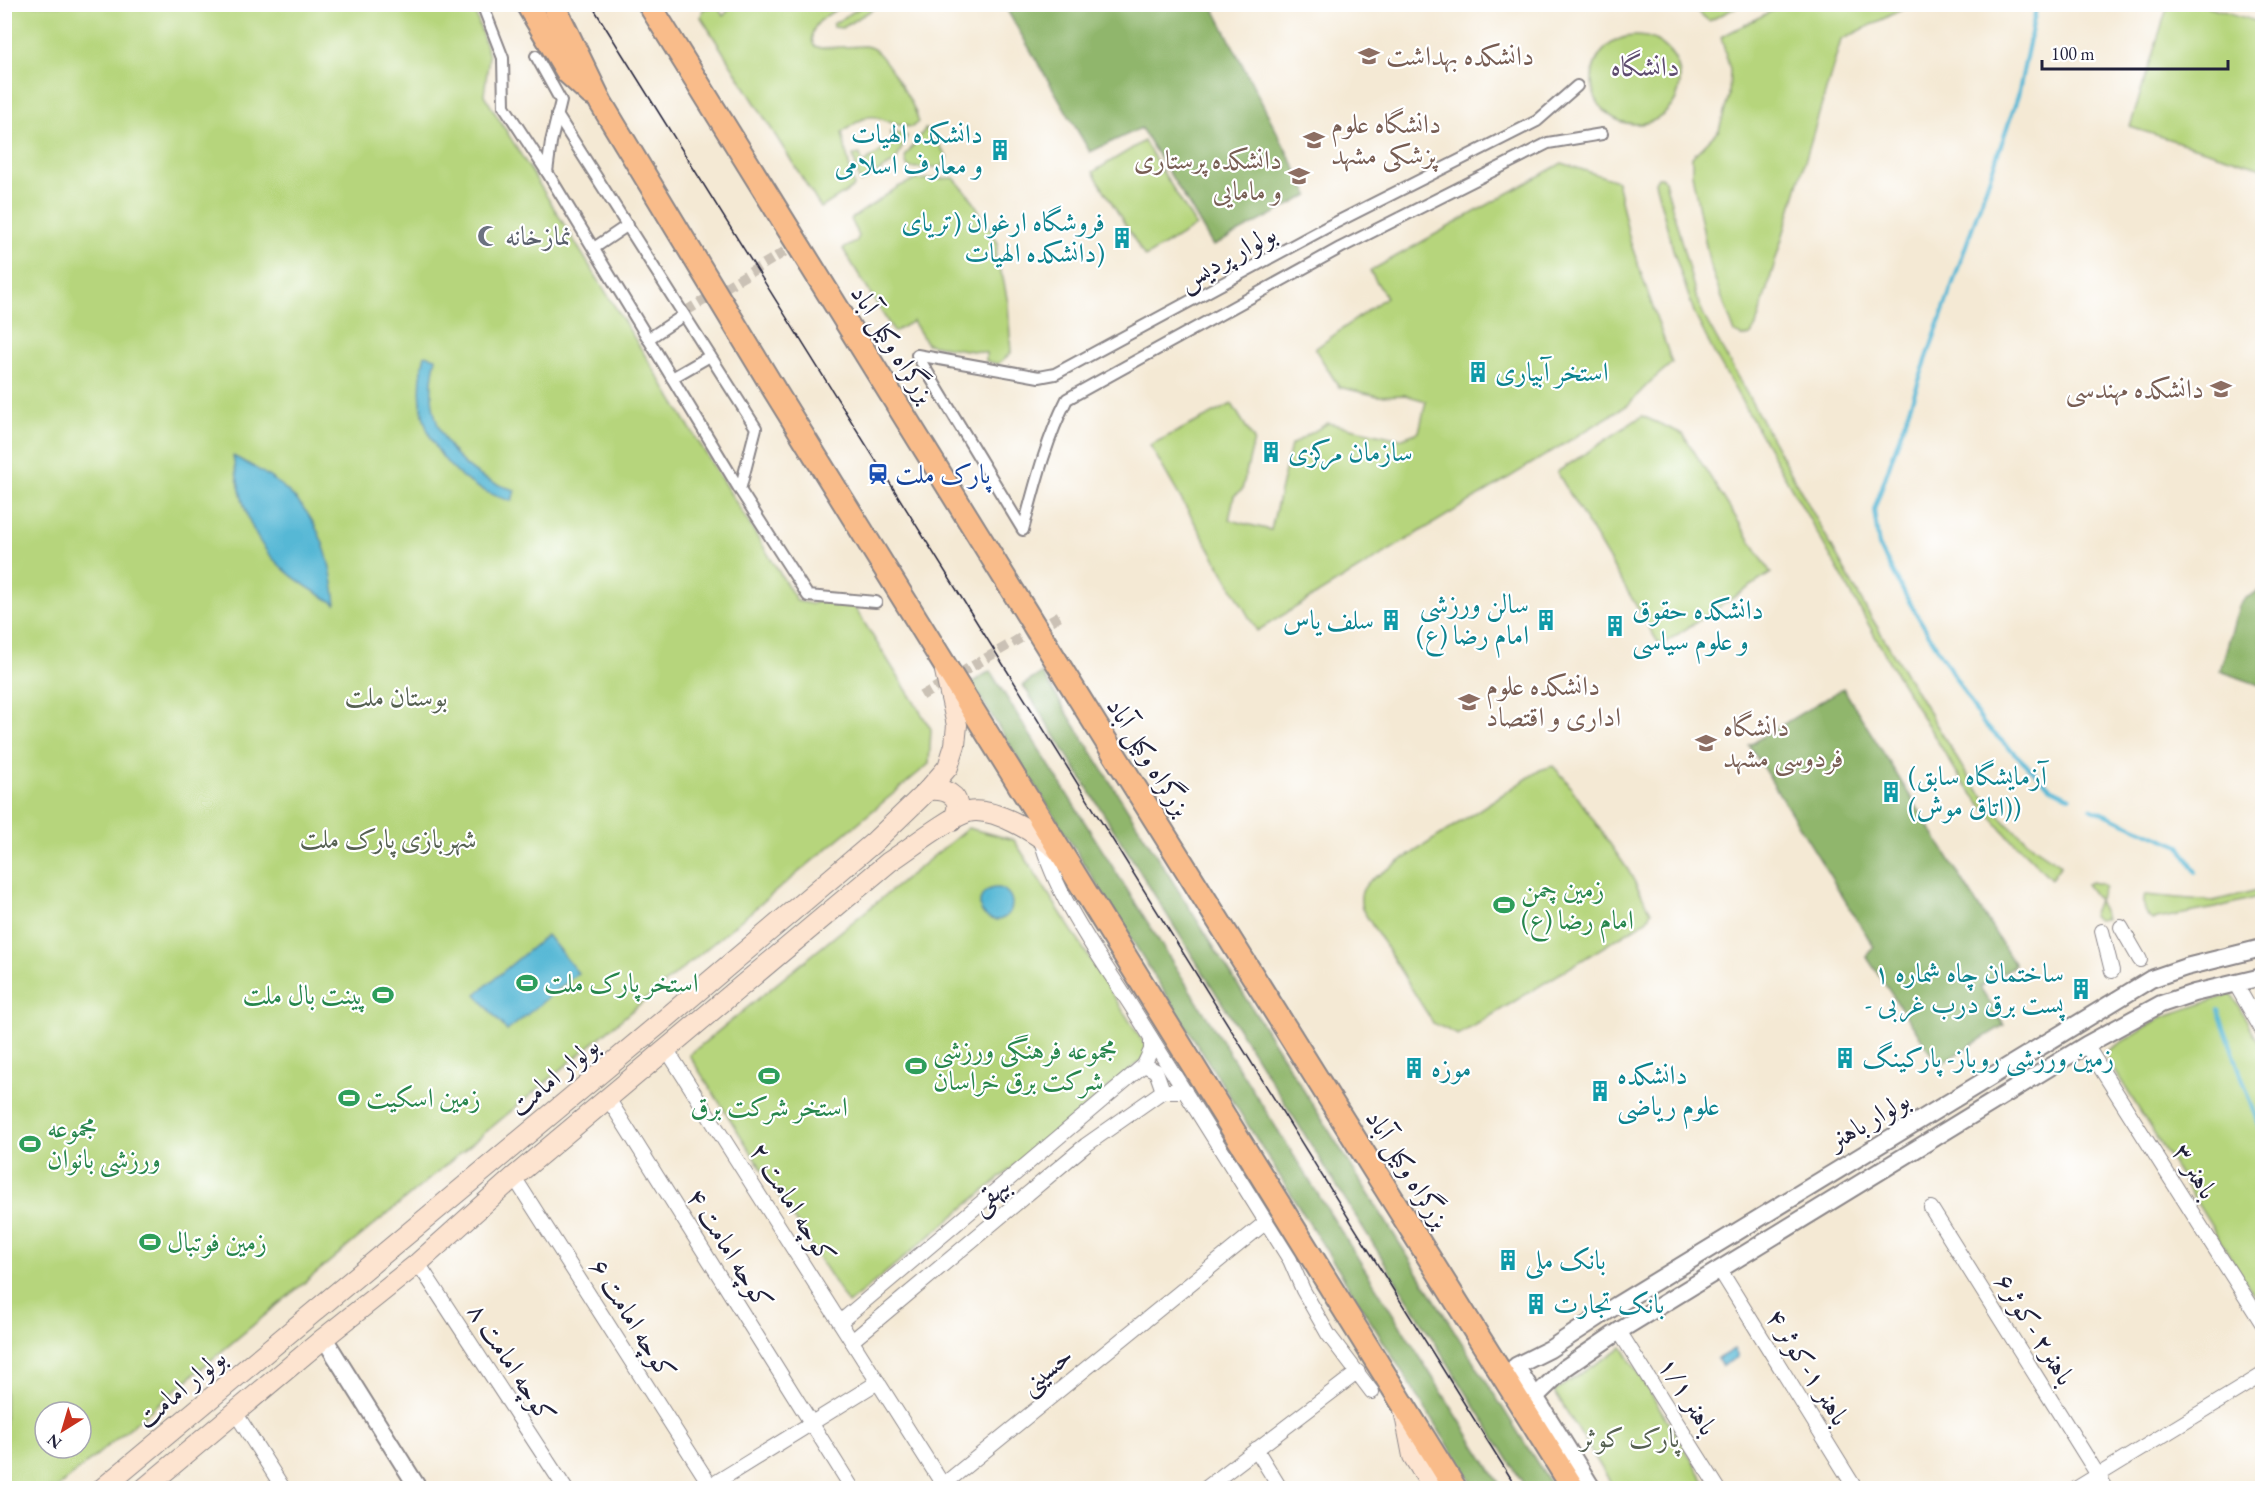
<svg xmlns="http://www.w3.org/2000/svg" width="2267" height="1493" font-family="'EB Garamond',Amiri,serif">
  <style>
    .green { fill: #b6d57c; stroke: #6c7c5c; stroke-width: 1.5; fill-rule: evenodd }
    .forest { fill: #90b66c; stroke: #596c54; stroke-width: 1.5 }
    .water { fill: #57b8d5; stroke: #3c6d88; stroke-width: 1.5 }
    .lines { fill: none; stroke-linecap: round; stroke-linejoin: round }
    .stream { stroke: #57b8d5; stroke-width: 4 }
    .pedestrian-tunnel { stroke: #cac1b5; stroke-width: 10; stroke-dasharray: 10 5; stroke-linecap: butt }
    .pedestrian-casing { stroke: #8b8688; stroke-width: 14 }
    .minor-casing { stroke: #8b8688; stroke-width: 16 }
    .tertiary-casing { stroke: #8b8688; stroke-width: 20 }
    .secondary-casing { stroke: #8b8688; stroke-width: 22 }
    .trunk-casing { stroke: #8b8688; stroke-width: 26 }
    .pedestrian { stroke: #fff; stroke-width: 10 }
    .minor { stroke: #fff; stroke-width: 14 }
    .tertiary { stroke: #fff; stroke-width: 16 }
    .secondary { stroke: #fde4d0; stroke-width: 20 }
    .trunk { stroke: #f9bc8a; stroke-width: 22 }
    .tram { stroke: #22223b; stroke-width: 1.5 }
    .labels { text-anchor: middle; stroke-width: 4.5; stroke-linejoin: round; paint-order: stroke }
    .education-label { font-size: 27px; fill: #785e54; stroke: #fff; text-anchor: start }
    .culture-label { font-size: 27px; fill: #0d838f; stroke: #fff; text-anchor: start }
    .worship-label { font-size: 27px; fill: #5b616d; stroke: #fff; text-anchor: start }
    .street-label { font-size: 27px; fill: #22223b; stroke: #fff }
    .transit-label { font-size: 27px; fill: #164399; stroke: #fff; text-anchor: start }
    .park-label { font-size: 27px; fill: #566152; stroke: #fff }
    .leisure-label { font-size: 27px; fill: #27864d; stroke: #fff; text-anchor: start }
    .neighbourhood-label { font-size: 28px; fill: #5e4c6f; stroke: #fff }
  </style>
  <rect width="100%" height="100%" fill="#fff"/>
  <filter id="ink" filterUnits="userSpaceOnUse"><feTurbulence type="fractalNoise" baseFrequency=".0167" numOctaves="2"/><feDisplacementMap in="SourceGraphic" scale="12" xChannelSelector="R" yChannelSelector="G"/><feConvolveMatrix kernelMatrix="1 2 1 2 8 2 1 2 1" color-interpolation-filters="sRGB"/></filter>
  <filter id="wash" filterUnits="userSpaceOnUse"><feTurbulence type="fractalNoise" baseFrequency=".008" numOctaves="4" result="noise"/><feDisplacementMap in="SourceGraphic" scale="24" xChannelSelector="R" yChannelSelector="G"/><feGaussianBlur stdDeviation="1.35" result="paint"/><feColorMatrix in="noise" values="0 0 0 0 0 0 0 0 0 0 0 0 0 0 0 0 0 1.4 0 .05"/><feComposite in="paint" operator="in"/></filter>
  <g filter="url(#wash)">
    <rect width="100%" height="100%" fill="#f4e9d4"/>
    <g class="green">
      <path d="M5 5H473L489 56 484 95 797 601 812 604 828 595 850 600 931 729 929 764 57 1488H5ZM45 1412H81V1448H45Z"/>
      <path d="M717 5 723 16 727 12 730 5H844C829 14 805 25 814 46L820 48 865 46C870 47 874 48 877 52 887 61 918 109 918 122L912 127C873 124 881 102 842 133L854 187 821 208 701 17 703 9Z"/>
      <path d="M864 5H880L842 28 834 27 833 24Z"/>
      <path d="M1689 5H1741L1709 21Z"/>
      <path d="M1783 5H1911L1841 40 1756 326 1750 336 1743 337 1735 333 1710 266 1692 174V157L1719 130 1729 96 1730 70 1721 37Z"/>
      <path d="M2168 5H2204L2262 23V168L2130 127Z"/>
      <circle cx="1636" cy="80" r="44"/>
      <path d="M925 129 930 130 947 157 942 167 911 168 907 166 905 157Z"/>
      <path d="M890 132 907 136 896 161 860 183 853 155 860 154 862 164 893 143Z"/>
      <path d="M1144 141 1196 226 1145 257 1093 172Z"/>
      <path d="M1562 163 1617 181 1630 241 1672 363 1650 382 1628 405 1257 631 1150 445 1232 404 1254 440 1242 490 1234 496 1229 520 1271 530 1291 445 1328 423 1400 439 1419 432 1426 401 1405 395 1378 396 1339 387 1315 349 1386 297 1370 271Z"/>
      <path d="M1658 177H1661L1665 181 1696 296 1705 318 1868 612 1962 767 1973 784 2008 825 2037 849 2061 865 2051 879 2003 831 1962 781 1896 674 1835 564 1714 353 1695 315 1674 253 1655 182Z"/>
      <path d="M954 178 972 199 998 243 995 258 1003 278 1008 303 1011 353 998 364 986 361V353L927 344 913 321 894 332 843 249 856 242 859 236 851 219 898 187 914 180Z"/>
      <path d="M1642 416 1683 434 1771 573 1660 646 1557 472Z"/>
      <path d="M1553 766 1565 779 1628 870 1651 912 1646 921 1474 1026 1458 1035 1433 1023 1362 909C1359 896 1361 889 1371 880L1540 770Z"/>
      <path d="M968 828 1014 840 1150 1053 848 1304 689 1055Z"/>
      <path d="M2091 882 2101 884 2105 887 2098 900 2106 919 2098 920 2092 916 2098 900 2086 884Z"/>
      <path d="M2262 889V896L2215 908 2152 920C2145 915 2142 904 2145 895L2213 901Z"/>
      <path d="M2232 994 2262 1048V1308L2104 1053 2162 1017Z"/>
      <path d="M1622 1347 1709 1488H1614L1554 1391Z"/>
    </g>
    <g class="forest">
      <path d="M1004 5H1212L1309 195 1213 246 1188 203 1141 128 1090 152Z"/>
      <path d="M2262 589V686L2220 671 2239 606 2246 598Z"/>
      <path d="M990 671 1502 1488H1475L971 683Z"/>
      <path d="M1042 673 1553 1488H1526L1023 685Z"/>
      <path d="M1843 688 2015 965 1980 987 2004 1025 1939 1065 1866 956 1874 947 1749 745Z"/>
    </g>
    <g class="water">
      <path d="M425 355 436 358C420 420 452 474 515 490L512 501C443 483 407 424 425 355Z"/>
      <path d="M233 456C304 491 327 526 336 604 263 564 247 537 233 456Z"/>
      <circle cx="996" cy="904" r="16"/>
      <path d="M547 935 578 973 507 1031 476 994Z"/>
      <path d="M1734 1349 1738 1357 1722 1366 1717 1359Z"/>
    </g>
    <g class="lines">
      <g class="stream">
        <path d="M2037 4 2018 96 1874 510 1879 546 1908 600 1983 723 2051 788 2070 797"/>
        <path d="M2090 808 2180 846 2196 872"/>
        <path d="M2218 1010 2262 1133"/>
      </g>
    </g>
  </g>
  <g filter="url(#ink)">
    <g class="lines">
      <g class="pedestrian-tunnel">
        <path d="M686 311 799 243"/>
        <path d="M921 696 1062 614"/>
      </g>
      <defs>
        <g id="pedestrian">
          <path d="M482 4 503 58 504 106 547 172"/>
          <path d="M536 56 561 101 551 142 547 172 740 490 808 596 876 602"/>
          <path d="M1577 86 1537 121 1329 226 1055 374 1039 377 917 355 1023 530C1035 485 1046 440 1067 399L1340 248 1548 143 1602 134"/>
          <path d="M557 115 756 428 740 490"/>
          <path d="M594 248 628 225"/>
          <path d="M648 339 684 315"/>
          <path d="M672 378 710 356"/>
        </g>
        <g id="minor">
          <path d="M1040 836C1056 899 1101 958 1135 1012 1187 1095 1238 1178 1290 1260L1303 1290 1328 1334 1372 1392"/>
          <path d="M2121 927 2140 960"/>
          <path d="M2102 931 2112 971"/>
          <path d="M2235 983 2262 1030"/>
          <path d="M2086 1045 2262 1323"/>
          <path d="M667 1050 945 1488"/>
          <path d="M1144 1065 1156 1071 1163 1091"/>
          <path d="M609 1100 852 1488"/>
          <path d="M514 1177 712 1488"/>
          <path d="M1931 1208 2106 1488"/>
          <path d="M418 1263 565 1488"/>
          <path d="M1720 1270 1855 1488"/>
          <path d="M840 1322 1144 1065 1151 1050V1038"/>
          <path d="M1619 1331 1718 1488"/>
          <path d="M852 1341 1086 1145 1163 1091H1185"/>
          <path d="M235 1412 283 1488"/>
          <path d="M1256 1449 1280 1488"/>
          <path d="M943 1485 1266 1222"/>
          <path d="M707 1488 878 1382"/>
          <path d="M1206 1488 1358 1372"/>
          <path d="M2077 1488 2262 1375"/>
        </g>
        <g id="tertiary">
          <path d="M324 1338 418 1488"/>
          <path d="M1535 1397 1565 1368 1619 1331 2086 1045 2161 1004 2194 993 2262 977"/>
          <path d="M1592 1488 1516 1366 1550 1349 1617 1305 2151 979 2186 967 2262 948"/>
        </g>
        <g id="secondary">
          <path d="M928 790C950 788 966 799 952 821"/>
          <path d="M1404 1410 1413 1456 1433 1488"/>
          <path d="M103 1488 658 1025 873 843 928 790 948 767 955 745 957 725 945 671"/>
          <path d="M145 1488 324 1338 418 1263 514 1177 889 862C908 850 949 817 968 812 994 806 1037 834 1056 849"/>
        </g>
        <g id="trunk">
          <path d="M527 4 568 73 591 94"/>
          <path d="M553 4 601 103 775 391 1455 1488"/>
          <path d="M649 4 1086 709 1573 1488"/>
        </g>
      </defs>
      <use href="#pedestrian" class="pedestrian-casing"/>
      <use href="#minor" class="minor-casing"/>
      <use href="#tertiary" class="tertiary-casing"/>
      <use href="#secondary" class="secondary-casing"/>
      <use href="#trunk" class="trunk-casing"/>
      <use href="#pedestrian" class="pedestrian"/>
      <use href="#minor" class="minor"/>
      <use href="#tertiary" class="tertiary"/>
      <use href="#secondary" class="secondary"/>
      <use href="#trunk" class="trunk"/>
      <path class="tram" d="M591 4 1517 1488"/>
    </g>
  </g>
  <defs>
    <symbol id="university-bare" viewBox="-9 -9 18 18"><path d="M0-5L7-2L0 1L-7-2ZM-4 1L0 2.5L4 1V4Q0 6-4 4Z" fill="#8d6e63" stroke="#fff" stroke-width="2.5" paint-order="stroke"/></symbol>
    <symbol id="building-bare" viewBox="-9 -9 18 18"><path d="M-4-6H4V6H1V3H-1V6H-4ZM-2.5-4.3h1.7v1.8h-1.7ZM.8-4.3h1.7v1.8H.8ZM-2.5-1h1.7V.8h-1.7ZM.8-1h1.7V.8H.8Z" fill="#0f9aa8" stroke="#fff" stroke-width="2.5" paint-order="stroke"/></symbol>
    <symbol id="mosque-bare" viewBox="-9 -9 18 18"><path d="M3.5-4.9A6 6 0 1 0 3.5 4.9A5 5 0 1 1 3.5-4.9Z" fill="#6b7280" stroke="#fff" stroke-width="2.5" paint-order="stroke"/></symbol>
    <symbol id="station-bare" viewBox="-9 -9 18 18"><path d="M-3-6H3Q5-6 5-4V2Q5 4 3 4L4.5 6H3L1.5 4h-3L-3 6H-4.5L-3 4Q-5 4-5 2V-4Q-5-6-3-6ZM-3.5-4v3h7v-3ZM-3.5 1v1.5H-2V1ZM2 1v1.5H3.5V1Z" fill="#1a4fb4" stroke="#fff" stroke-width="2.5" paint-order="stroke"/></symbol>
    <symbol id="stadium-bare" viewBox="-9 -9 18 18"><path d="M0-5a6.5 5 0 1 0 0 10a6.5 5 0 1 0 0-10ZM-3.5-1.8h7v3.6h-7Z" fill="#2e9e5b" stroke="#fff" stroke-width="2.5" paint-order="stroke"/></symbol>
  </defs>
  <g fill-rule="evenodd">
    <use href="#university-bare" x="1354" y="41" width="30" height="30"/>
    <use href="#university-bare" x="1299" y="125" width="30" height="30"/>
    <use href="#building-bare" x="985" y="135" width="30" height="30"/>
    <use href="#university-bare" x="1284" y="161" width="30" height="30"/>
    <use href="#mosque-bare" x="473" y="221" width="30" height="30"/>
    <use href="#building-bare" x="1107" y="223" width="30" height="30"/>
    <use href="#building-bare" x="1463" y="357" width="30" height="30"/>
    <use href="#university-bare" x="2206" y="374" width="30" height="30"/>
    <use href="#building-bare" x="1256" y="437" width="30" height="30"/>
    <use href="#station-bare" x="863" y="459" width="30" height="30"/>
    <use href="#building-bare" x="1376" y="605" width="30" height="30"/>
    <use href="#building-bare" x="1531" y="605" width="30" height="30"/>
    <use href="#building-bare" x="1600" y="611" width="30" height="30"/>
    <use href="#university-bare" x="1454" y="687" width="30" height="30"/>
    <use href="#university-bare" x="1691" y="728" width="30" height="30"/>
    <use href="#building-bare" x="1876" y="777" width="30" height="30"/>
    <use href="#stadium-bare" x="1489" y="890" width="30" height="30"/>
    <use href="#stadium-bare" x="512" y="968" width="30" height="30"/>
    <use href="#building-bare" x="2066" y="974" width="30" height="30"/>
    <use href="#stadium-bare" x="368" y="980" width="30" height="30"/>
    <use href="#building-bare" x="1830" y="1043" width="30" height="30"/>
    <use href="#stadium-bare" x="901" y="1051" width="30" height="30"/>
    <use href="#building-bare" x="1399" y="1053" width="30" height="30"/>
    <use href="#stadium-bare" x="754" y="1061" width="30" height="30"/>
    <use href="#building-bare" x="1585" y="1076" width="30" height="30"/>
    <use href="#stadium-bare" x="334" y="1083" width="30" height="30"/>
    <use href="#stadium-bare" x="15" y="1129" width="30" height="30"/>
    <use href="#stadium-bare" x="135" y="1227" width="30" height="30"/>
    <use href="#building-bare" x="1493" y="1245" width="30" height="30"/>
    <use href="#building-bare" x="1521" y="1289" width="30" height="30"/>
  </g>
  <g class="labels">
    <g class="education-label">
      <text x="1386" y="65">دانشکده بهداشت</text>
      <text x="1331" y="133">دانشگاه علوم<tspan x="1331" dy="31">پزشکی مشهد</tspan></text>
      <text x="1282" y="169" text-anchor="end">دانشکده پرستاری<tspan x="1282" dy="31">و مامایی</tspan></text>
      <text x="2204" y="398" text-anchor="end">دانشکده مهندسی</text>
      <text x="1486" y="695">دانشکده علوم<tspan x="1486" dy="31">اداری و اقتصاد</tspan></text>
      <text x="1723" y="736">دانشگاه<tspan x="1723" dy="31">فردوسی مشهد</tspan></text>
    </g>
    <g class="culture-label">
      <text x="983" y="143" text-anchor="end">دانشکده الهیات<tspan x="983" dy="31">و معارف اسلامی</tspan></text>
      <text x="1105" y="231" text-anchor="end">فروشگاه ارغوان (تریای<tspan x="1105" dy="31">دانشکده الهیات)</tspan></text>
      <text x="1495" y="381">استخر آبیاری</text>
      <text x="1288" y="461">سازمان مرکزی</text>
      <text x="1529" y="613" text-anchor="end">سالن ورزشی<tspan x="1529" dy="31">امام رضا (ع)</tspan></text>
      <text x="1632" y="619">دانشکده حقوق<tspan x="1632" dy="31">و علوم سیاسی</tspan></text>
      <text x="1374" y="629" text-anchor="end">سلف یاس</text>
      <text x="1908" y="785">(آزمایشگاه سابق<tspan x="1908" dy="31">(اتاق موش))</tspan></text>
      <text x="2064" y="982" text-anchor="end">ساختمان چاه شماره ۱<tspan x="2064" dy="31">- پست برق درب غربی</tspan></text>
      <text x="1862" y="1067">زمین ورزشی روباز- پارکینگ</text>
      <text x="1431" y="1077">موزه</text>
      <text x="1617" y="1084">دانشکده<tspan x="1617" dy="31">علوم ریاضی</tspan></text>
      <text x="1525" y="1269">بانک ملی</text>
      <text x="1553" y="1313">بانک تجارت</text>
    </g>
    <g class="worship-label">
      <text x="505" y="245">نمازخانه</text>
    </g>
    <g class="street-label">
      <text transform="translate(1227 257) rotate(-29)" y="9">بولوار پردیس</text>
      <text transform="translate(893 344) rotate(58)" y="9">بزرگراه وکیل آباد</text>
      <text transform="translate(1149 757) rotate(58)" y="9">بزرگراه وکیل آباد</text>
      <text transform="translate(554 1076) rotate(-40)" y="9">بولوار امامت</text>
      <text transform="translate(1869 1120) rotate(-31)" y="9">بولوار باهنر</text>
      <text transform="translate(1408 1169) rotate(58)" y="9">بزرگراه وکیل آباد</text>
      <text transform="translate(2195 1171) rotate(58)" y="9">باهنر ۳</text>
      <text transform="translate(990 1194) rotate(-40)" y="9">بیهقی</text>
      <text transform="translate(793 1203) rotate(58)" y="9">کوچه امامت ۲</text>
      <text transform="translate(730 1249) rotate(58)" y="9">کوچه امامت ۴</text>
      <text transform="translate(633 1319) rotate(58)" y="9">کوچه امامت ۶</text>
      <text transform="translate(2035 1329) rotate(58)" y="9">باهنر۲ -کوثر۶</text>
      <text transform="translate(512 1363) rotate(57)" y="9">کوچه امامت ۸</text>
      <text transform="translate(1808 1367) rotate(58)" y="9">باهنر ۱-کوثر ۴</text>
      <text transform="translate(1046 1370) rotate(-39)" y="9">حسینی</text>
      <text transform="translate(181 1388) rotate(-40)" y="9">بولوار امامت</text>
      <text transform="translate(1688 1396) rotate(58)" y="9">باهنر ۱/۱</text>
    </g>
    <g class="transit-label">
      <text x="895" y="483">پارک ملت</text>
    </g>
    <g class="park-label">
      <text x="396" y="706">بوستان ملت</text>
      <text x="388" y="848">شهربازی پارک ملت</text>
      <text x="1630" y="1447">پارک کوثر</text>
    </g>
    <g class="leisure-label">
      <text x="1521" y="898">زمین چمن<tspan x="1521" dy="31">امام رضا (ع)</tspan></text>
      <text x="544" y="992">استخر پارک ملت</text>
      <text x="366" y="1004" text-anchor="end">پینت بال ملت</text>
      <text x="933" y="1059">مجموعه فرهنگی ورزشی<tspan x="933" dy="31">شرکت برق خراسان</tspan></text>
      <text x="366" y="1107">زمین اسکیت</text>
      <text x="769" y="1116" text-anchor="middle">استخر شرکت برق</text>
      <text x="47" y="1137">مجموعه<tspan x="47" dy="31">ورزشی بانوان</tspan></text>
      <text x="167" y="1251">زمین فوتبال</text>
    </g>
    <g class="neighbourhood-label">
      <text x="1645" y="76">دانشگاه</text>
    </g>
  </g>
  <rect width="2267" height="1493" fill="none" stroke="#fff" stroke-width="24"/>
  <g transform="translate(63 1430) rotate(217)"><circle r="28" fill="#ffffff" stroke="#a7a7b1" stroke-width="1.5"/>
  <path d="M0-4.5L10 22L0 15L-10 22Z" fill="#c8321e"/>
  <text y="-9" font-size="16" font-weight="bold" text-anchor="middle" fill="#22223b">N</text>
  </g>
  <path d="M2042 60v9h186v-9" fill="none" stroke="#22223b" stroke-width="3"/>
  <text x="2051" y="60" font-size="18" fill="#22223b" stroke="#ffffff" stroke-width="4.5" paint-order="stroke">100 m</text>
</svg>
